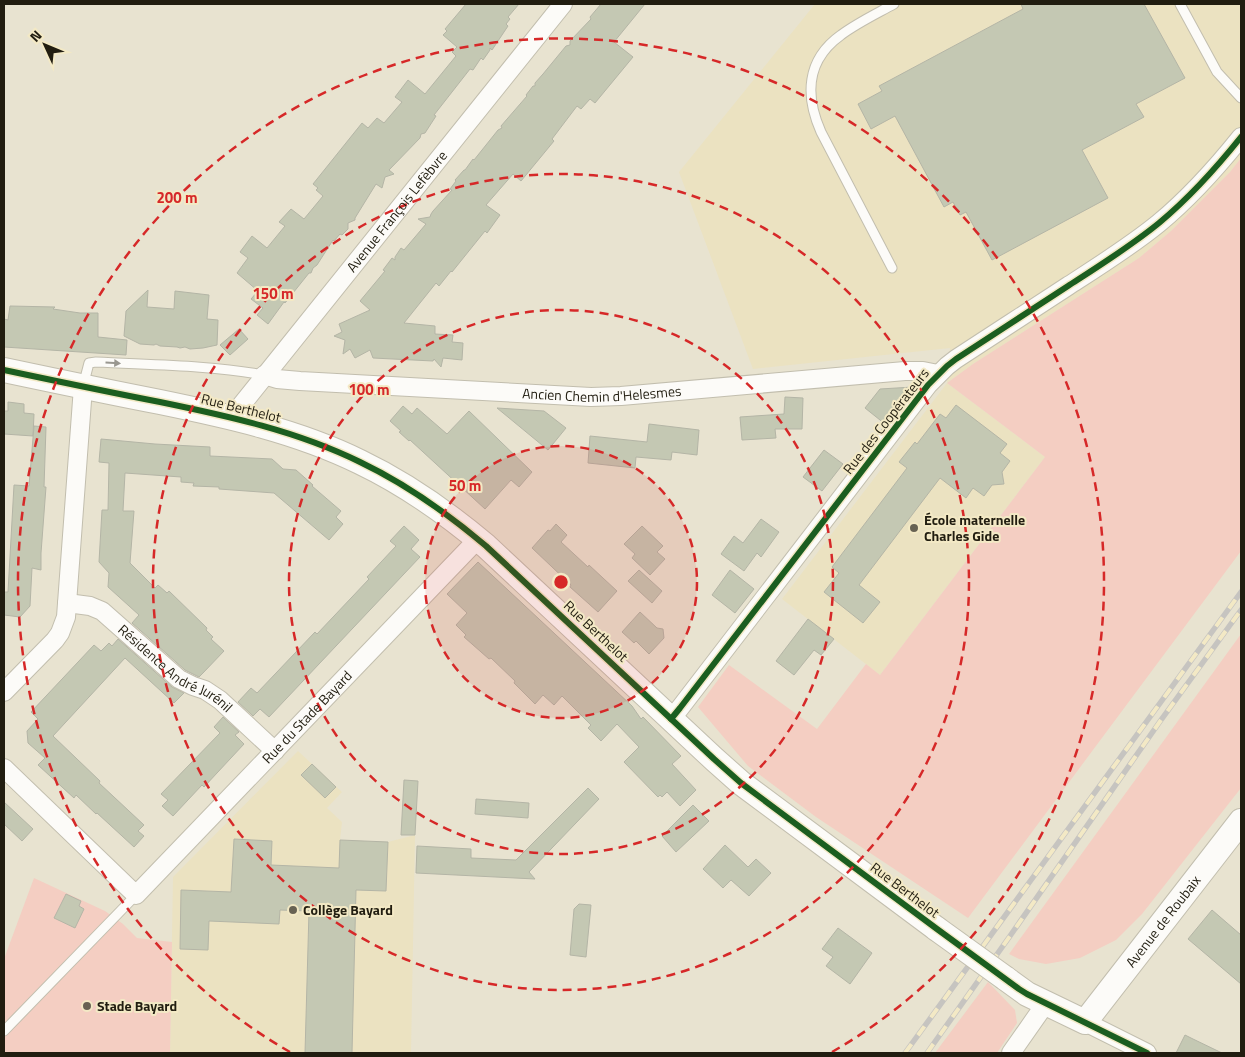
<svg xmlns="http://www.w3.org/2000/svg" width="1245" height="1057" font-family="'Titillium Web',sans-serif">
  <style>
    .built { fill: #ebe2c1 }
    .green { fill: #f4cec2 }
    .building { fill: #c4c8b3; stroke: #b4b5a6 }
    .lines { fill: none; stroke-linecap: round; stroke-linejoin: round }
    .lane-casing { stroke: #c2beae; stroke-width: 11 }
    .street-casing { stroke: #c2beae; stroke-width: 20 }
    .secondary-casing { stroke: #c2beae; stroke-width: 26 }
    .lane { stroke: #fcfbf8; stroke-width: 9 }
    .street { stroke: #fcfbf8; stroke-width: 18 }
    .secondary { stroke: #fcfbf8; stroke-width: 24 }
    .rail-casing { stroke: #c6c4c0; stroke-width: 5.5 }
    .rail { stroke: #f3e9c5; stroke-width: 4; stroke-dasharray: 11; stroke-linecap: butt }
    .secondary-bridge-casing { stroke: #c2beae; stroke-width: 26; stroke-linecap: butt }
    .secondary-bridge { stroke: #fcfbf8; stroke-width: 24 }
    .cycleway-casing { stroke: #f3e9c5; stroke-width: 9 }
    .cycleway { stroke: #1b5e20; stroke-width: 6 }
    .oneway { fill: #999790 }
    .ring { fill: none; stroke: #d62828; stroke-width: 2.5; stroke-dasharray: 9 6 }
    .poi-dot { fill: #676253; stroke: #f3e9c5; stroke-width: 2 }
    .labels { text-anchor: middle; stroke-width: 4; stroke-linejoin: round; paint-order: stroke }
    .street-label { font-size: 14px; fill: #211d10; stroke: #f3e9c5 }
    .poi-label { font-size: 14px; font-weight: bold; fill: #211d10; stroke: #f3e9c5; text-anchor: start }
    .centre { fill: #d62828; stroke: #f3e9c5; stroke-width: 2.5 }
    .ring-label { font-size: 15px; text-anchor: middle; font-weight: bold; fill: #d62828; stroke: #f3e9c5; stroke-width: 4; stroke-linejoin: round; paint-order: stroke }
  </style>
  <rect width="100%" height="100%" fill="#e8e3d0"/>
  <g class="built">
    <path d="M815 4H1241V158L1230 172 1171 231 1139 258 973 364 947 383 1045 457 880 675 782 599 947 383 950 348 753 369 679 172Z"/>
    <path d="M298 751 342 792 327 808 342 822 340 840 388 842 415 835 411 1053H170L173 877Z"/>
  </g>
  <g class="green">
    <path d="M1241 158V551L968 918 816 817 748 766 698 707 729 665 817 729 866 664 880 675 1045 457 947 383 973 364 1139 258 1171 231 1230 172Z"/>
    <path d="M1241 634V788L1142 914 1116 940 1080 958 1046 964 1019 959 1009 954Z"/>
    <path d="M34 878 105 911 123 924 137 938 172 942 170 1053H4V959Z"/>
    <path d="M988 982 1015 1010 1017 1023 997 1053H935Z"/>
  </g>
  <g class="building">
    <path d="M466 4H519L508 17 510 19 506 24 508 26 492 50 490 48V50L483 60 481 58 473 70 470 69 434 115 436 116 425 133 421 134 420 138 389 170 394 174 385 177 382 188 376 184 355 218V220L348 223V229L342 235 340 234 334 241 333 240 317 265 313 268 311 273H309L285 303 284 302 268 324 257 315 263 308 251 299 258 291 237 273 248 258 240 252 252 236 267 248 285 226 279 222 291 209 304 219 323 196 316 190 318 188 313 184 362 123 368 128 377 118 384 123 402 102 395 97 408 80 425 94 456 56 452 52 457 47 443 35 447 31 445 29Z"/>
    <path d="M601 4H645L614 42 633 57 595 103 590 99 581 109 577 106 552 139 554 141 521 181 513 174 486 205 500 215 487 233 485 231 452 272 451 271 439 286 436 283 404 323 435 326V334L453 335 452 342 463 343 462 360 443 358 441 367 434 359 433 361 373 358 370 350 355 358 350 349 343 354 345 340 334 336 342 332 339 324 370 310 360 301 385 271 383 270 392 258 395 260V257L401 248 404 250 426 224 418 219 430 217 431 214 433 211 452 190 450 189 456 181 455 180 464 170H465L473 159 474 160 498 130 502 128 501 126 527 96 526 95 533 86H535V83L543 74 566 46 570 45V41L591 19 590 17Z"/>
    <path d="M1021 4H1144L1185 78 1136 104 1144 117 1082 150 1108 198 992 260 966 212 960 215 953 202 944 207 895 116 871 129 858 104 882 91 879 86 1023 9Z"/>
    <path d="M148 290 147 307 174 309 175 291 209 295 207 319 218 320 217 345 203 348 190 349 185 347 180 348 177 347 160 346 156 344 154 345 140 344 124 336 126 311Z"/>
    <path d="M10 306 55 307 53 309 80 313H98V337L127 340 126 355 4 347V319L8 320Z"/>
    <path d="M239 329 248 339 230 355 220 345Z"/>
    <path d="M913 387 885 424 865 408 880 389Z"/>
    <path d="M785 397 803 398 802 429H775L776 438 742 440 740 417 784 414Z"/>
    <path d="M8 402 24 404V413L34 414 33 436 4 434V411H8Z"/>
    <path d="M956 405 1007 444 1000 453 1010 461 1002 472 1004 484 992 485 984 496 973 488 966 498 940 478 859 585 880 602 863 623 824 592 839 573 832 567 907 468 899 462 915 442 917 444 940 414 946 418Z"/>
    <path d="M403 406 412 414 417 408 447 434 469 411 532 472 519 487 511 480 485 509 410 440 409 441 399 432 401 431 390 421Z"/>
    <path d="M497 408 544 411 566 428 548 450Z"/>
    <path d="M649 424 699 430 697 455 672 452 671 460 636 457 635 468 588 463 590 436 647 442Z"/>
    <path d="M34 426 46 427 44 487H46L41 553V570L32 568 30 606 20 617 4 615V592H8L14 485 29 486Z"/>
    <path d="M101 439 155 444 210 447V456L272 459 283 469 296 470 313 485 312 486 341 511 336 517 343 524 329 540 274 493 219 489V487L193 486 194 483 181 482V477L125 473 123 511H134L130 563 155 588 158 585 167 593 169 591 207 628 206 630 213 637 211 639 224 651 203 673 199 677 185 670 132 623 139 615 108 587 109 573 99 562 102 510H108L109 463 99 462Z"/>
    <path d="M824 450 843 464 822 491 803 477Z"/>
    <path d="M761 519 779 532 761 557 757 553 744 571 721 554 734 536 743 543Z"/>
    <path d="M556 524 567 535 561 542 588 567 589 565 617 591 598 612 570 587 571 585 532 548 548 530 550 531Z"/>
    <path d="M404 526 419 540 411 549 420 557 269 717 260 709 253 716 238 702 251 688 257 693 315 632 317 634 369 579 367 577 396 546 390 541Z"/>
    <path d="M642 526 663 546 657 552 665 559 650 575 632 558 635 554 624 544Z"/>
    <path d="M478 562 632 706 641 719 643 717 681 756 672 764 696 790 680 806 667 792 662 797 660 795 658 797 624 762 639 747 617 724 601 741 588 728 591 725 562 696 554 705 543 695 535 704 514 683 515 681 491 658 489 659 464 637 466 635 456 625 467 613 447 594Z"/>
    <path d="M639 570 662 591 652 603 628 581Z"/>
    <path d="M730 570 754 589 735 613 712 595Z"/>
    <path d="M640 612 657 628 663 629 664 638 649 654 636 641 634 643 622 632Z"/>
    <path d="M808 619 834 639 821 655 814 650 794 675 776 661Z"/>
    <path d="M118 639 172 687 184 693 174 703 125 658 53 736 100 781 99 783 144 825 138 831 144 836 134 847 97 813 96 814 76 795 74 798 38 765 45 758 28 743 27 731 38 719 31 712 94 645 101 651 109 643 112 646Z"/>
    <path d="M223 717 239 732 235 735 244 744 204 787 202 785 173 816 162 806 168 800 161 794 220 733 214 727Z"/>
    <path d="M312 764 336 787 325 798 301 775Z"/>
    <path d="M404 780 418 781 415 835H401Z"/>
    <path d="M588 788 599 799 529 872 535 879 416 873 417 846 471 849V858L516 860Z"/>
    <path d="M476 799 529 803 528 818 475 814Z"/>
    <path d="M4 802 33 829 22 841 4 824Z"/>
    <path d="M693 805 709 821 676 852 662 836Z"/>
    <path d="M234 839 272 841 271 865 339 868 340 840 388 842 386 891 356 890 352 1053H305L309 911 280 910 279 924 209 921 208 950 180 949 181 890 231 892Z"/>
    <path d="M725 845 748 867 756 859 771 873 749 896 731 880 723 888 703 869Z"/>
    <path d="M66 894 81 901 79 906 84 909 75 928 54 918Z"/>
    <path d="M579 904 591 905 586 957 570 955 574 909Z"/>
    <path d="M1212 910 1241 935V984L1188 939Z"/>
    <path d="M838 928 872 953 850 984 826 966 833 957 822 949Z"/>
    <path d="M1185 1035 1193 1039 1222 1053H1176Z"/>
  </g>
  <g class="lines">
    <defs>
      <g id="lane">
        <path d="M1180 4 1217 72 1241 98"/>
        <path d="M892 268 821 132C805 96 806 60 841 35 857 23 876 14 894 4"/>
        <path d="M83 386 89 363 96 362C152 365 209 365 264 375"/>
        <path d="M4 1031 136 895"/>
      </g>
      <g id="street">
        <path id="s1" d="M264 375 277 379 300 381 591 397 621 396 905 371H923L938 374"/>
        <path id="s2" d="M231 418 563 4"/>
        <path id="s3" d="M67 603 90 606 102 611 179 679 193 686 205 690 220 700 275 751"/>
        <path d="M4 692 55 640 60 633 66 617 83 387"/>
        <path d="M671 719 680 708 928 385 947 366 956 359C993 335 1031 310 1068 286 1099 266 1131 246 1159 223 1189 198 1217 167 1241 137"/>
        <path id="s4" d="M4 768 136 895 478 539"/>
        <path d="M1085 1022 1147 1053"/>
        <path d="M1011 1053 1046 1003"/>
      </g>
      <g id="secondary">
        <path d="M4 370C56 381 108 392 160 402 228 416 297 431 360 462 406 484 447 513 486 546L714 759 741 783 937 929"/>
        <path id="s5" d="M1005 978 1027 994 1085 1022 1241 821"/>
      </g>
    </defs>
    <use href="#lane" class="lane-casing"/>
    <use href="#street" class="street-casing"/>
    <use href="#secondary" class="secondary-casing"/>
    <use href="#lane" class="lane"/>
    <use href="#street" class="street"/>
    <use href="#secondary" class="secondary"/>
    <defs>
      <g id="rail">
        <path d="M905 1053 1241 592"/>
        <path d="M927 1053 1010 936 1161 720 1241 610"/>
      </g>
    </defs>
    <use href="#rail" class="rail-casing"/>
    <use href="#rail" class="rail"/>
    <defs>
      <path id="secondary-bridge" d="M937 929 1005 978"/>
    </defs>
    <use href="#secondary-bridge" class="secondary-bridge-casing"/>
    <use href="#secondary-bridge" class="secondary-bridge"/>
    <defs>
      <g id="cycleway">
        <path d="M4 370C56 381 108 392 160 402 228 416 297 431 360 462 406 484 447 513 486 546L714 759 741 783 937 929 1019 989 1027 994 1147 1053"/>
        <path d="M671 719 680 708 928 385 947 366 956 359C993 335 1031 310 1068 286 1099 266 1131 246 1159 223 1189 198 1217 167 1241 137"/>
      </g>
    </defs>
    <use href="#cycleway" class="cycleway-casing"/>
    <use href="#cycleway" class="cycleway"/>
  </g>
  <defs><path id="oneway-solid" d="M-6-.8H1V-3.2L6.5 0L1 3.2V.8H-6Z" transform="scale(1.25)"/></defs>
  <use class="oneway" href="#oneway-solid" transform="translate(113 363) rotate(3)"/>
  <circle cx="561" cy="582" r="136" fill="#d62828" fill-opacity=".12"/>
  <g class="ring">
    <circle cx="561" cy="582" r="136"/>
    <circle cx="561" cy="582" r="272"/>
    <circle cx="561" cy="582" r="408"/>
    <path d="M290 1052A543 543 0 1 1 832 1052"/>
  </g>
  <g class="poi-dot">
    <circle cx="914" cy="528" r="5"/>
    <circle cx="293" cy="910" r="5"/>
    <circle cx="87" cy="1006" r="5"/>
  </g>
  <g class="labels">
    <g class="street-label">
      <text dy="5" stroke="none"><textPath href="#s2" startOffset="265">Avenue François Lefèbvre</textPath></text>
      <text dy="5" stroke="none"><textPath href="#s1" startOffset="339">Ancien Chemin d'Helesmes</textPath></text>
      <text transform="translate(241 408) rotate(14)" y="5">Rue Berthelot</text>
      <text transform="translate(886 421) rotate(-52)" y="5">Rue des Coopérateurs</text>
      <text transform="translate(596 631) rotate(43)" y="5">Rue Berthelot</text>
      <text dy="5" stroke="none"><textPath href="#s3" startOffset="130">Résidence André Jurénil</textPath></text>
      <text dy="5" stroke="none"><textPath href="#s4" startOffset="430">Rue du Stade Bayard</textPath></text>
      <text transform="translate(905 890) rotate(37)" y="5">Rue Berthelot</text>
      <text dy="5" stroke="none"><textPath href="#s5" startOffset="219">Avenue de Roubaix</textPath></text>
    </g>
    <g class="poi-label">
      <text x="924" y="525">École maternelle<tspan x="924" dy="16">Charles Gide</tspan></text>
      <text x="303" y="915">Collège Bayard</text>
      <text x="97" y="1011">Stade Bayard</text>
    </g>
  </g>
  <circle cx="561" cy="582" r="8" class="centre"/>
  <g class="ring-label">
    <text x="177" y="203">200 m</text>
    <text x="273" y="299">150 m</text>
    <text x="369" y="395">100 m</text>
    <text x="465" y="491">50 m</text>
  </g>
  <rect width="1245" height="1057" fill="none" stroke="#211d10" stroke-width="10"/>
  <g transform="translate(45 45) rotate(314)" stroke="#f3e9c5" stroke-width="4" paint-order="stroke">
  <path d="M0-4L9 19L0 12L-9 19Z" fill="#211d10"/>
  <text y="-8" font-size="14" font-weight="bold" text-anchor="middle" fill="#211d10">N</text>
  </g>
</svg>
